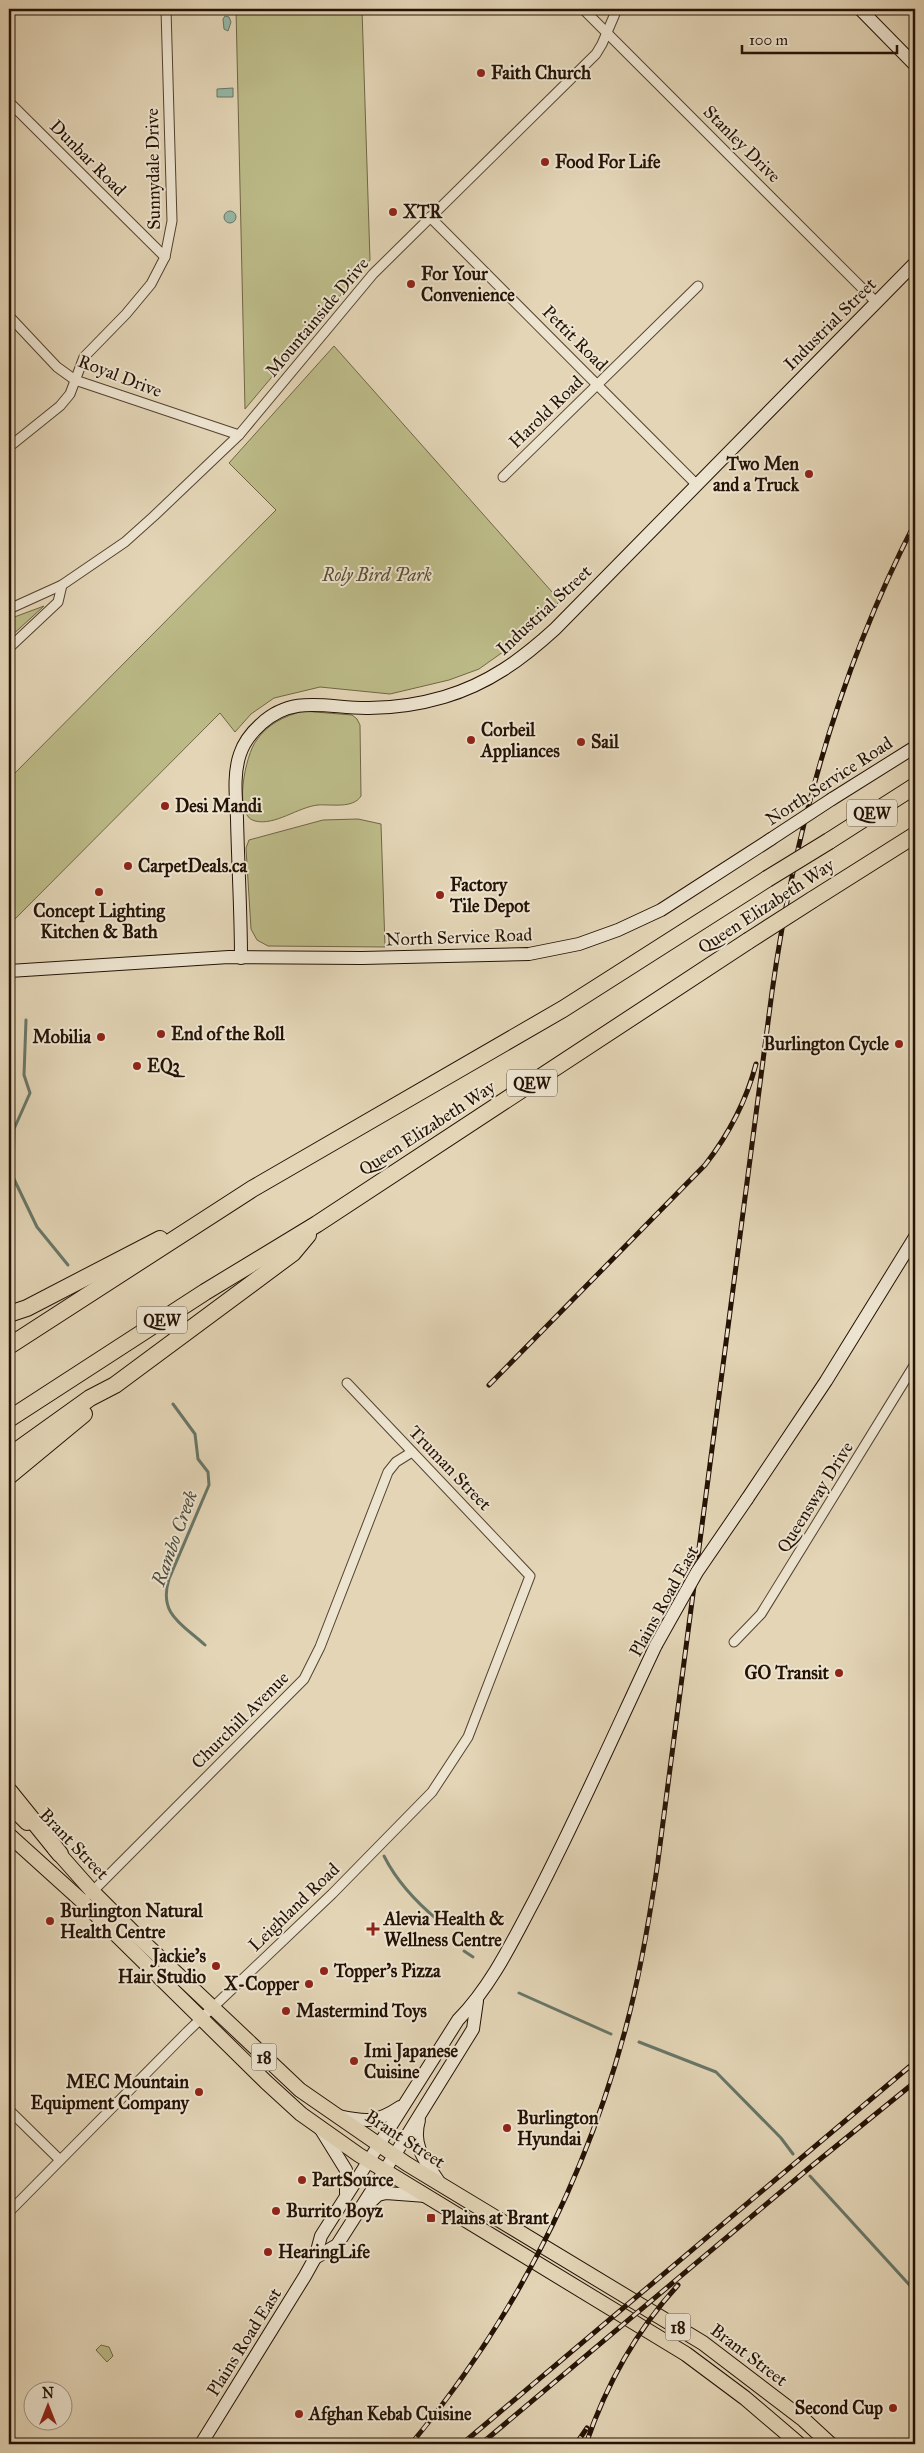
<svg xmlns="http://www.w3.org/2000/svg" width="924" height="2453" font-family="'IM FELL Great Primer',serif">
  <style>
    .green { fill: #bcbb88; stroke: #706646 }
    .water { fill: #96b9a8; stroke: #687667 }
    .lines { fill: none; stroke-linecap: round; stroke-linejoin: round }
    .stream { stroke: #687667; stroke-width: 3 }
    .street-casing { stroke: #544331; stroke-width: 11 }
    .secondary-casing { stroke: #241205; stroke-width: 14 }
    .primary-casing { stroke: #241205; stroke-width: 16 }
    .highway-casing { stroke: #241205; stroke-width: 18 }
    .street { stroke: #ede4d0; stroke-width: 9 }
    .secondary { stroke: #ede4d0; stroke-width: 12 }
    .primary { stroke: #e3d5b6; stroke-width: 14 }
    .highway { stroke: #e3d5b6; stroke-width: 16 }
    .rail-casing { stroke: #241205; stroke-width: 5 }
    .rail { stroke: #ede4d0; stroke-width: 3; stroke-dasharray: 9; stroke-linecap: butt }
    .secondary-bridge-casing { stroke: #241205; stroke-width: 14; stroke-linecap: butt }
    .highway-bridge-casing { stroke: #241205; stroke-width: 18; stroke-linecap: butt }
    .secondary-bridge { stroke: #ede4d0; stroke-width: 12 }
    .highway-bridge { stroke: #e3d5b6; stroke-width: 16 }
    .poi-dot { fill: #8f2418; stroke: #ede4d0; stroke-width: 2 }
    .labels { text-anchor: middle; stroke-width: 4; stroke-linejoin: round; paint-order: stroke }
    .shield { fill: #ede4d0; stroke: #605142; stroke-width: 1 }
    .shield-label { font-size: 16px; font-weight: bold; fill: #241205 }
    .poi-label { font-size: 18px; font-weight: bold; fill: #241205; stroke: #ede4d0; text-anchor: start }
    .street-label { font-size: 18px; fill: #241205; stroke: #ede4d0 }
    .park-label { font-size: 18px; font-style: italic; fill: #594d33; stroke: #ede4d0 }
    .water-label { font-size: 19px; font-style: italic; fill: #4c4c3e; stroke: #ede4d0 }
  </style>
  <rect width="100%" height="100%" fill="#e3d5b6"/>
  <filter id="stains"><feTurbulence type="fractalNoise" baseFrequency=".004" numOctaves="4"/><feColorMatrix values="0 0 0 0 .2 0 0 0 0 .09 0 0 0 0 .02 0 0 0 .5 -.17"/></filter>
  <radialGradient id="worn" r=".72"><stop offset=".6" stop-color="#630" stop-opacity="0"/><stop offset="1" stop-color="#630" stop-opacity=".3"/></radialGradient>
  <g class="green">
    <path d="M236 9H362L370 260 245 409Z"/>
    <path d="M334 346 560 601 524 637 479 669 449 680 390 694 320 687 274 698 251 714 235 732 220 713 9 925V779L276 510 229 463Z"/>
    <path d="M44 606 9 638V619Z"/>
    <path d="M303 711 352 715 357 719 360 725 361 796C353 809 331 804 318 805 298 807 275 826 255 821 232 816 246 754 256 741 267 724 285 716 303 711Z"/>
    <path d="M358 819 381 824 385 947 268 946 257 940 251 929 246 848 249 840 323 820Z"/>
    <path d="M101 2345 109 2347 113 2356 107 2362 96 2350Z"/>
  </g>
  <g class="water">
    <path d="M225 16 229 17 231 22 228 31 224 29 223 19Z"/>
    <path d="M233 88V97H217V89Z"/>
    <circle cx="230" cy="217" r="6"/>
  </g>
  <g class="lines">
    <g class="stream">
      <path d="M26 1020 24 1075 30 1093 14 1129 13 1177 37 1227 68 1265"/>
      <path d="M173 1404 195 1434 198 1459 208 1472 209 1485 169 1579C158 1614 182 1624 205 1645"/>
      <path d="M384 1856C397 1882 417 1903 439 1921"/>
      <path d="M464 1951 473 1957"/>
      <path d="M519 1993 611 2034"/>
      <path d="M639 2042 716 2072 781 2138 793 2154"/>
      <path d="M810 2176 915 2291"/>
    </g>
    <defs>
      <g id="street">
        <path d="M583 9 877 303"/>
        <path d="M9 102 165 257"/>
        <path d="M430 217 696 484"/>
        <path d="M9 316 57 367 75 380 239 435"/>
        <path d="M9 447 60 406 70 394 84 357 126 314 151 284 165 257 172 221 166 9"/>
        <path d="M503 477 698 286"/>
        <path d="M9 609 62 585 125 542 154 516 239 435 373 274 596 54 602 44 617 9"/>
        <path d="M9 648 58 602 62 585"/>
        <path d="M734 1642 761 1614 915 1364"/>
        <path d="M90 1894 304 1679 320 1647 388 1472 396 1462 412 1452"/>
        <path d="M9 2110 60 2160"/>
        <path d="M9 2212 187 2032 332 1894 432 1792 468 1737 530 1576 347 1383"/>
      </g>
      <g id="secondary">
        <path d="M860 9 915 65"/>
        <path d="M832 799 915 747"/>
        <path d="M241 958C241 912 238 865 237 818 236 798 233 774 240 754 244 742 252 732 261 724 294 693 330 709 369 708 394 708 420 704 444 697 488 684 521 660 555 629L915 263"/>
        <path d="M9 971 229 957 362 958 529 954 579 944 618 930 661 910 771 839"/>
        <path d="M747 1499 826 1381 915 1237"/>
        <path d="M339 2116C366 2122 376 2123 400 2107"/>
        <path d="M419 2120C411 2147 427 2163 441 2185"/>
        <path d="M320 2128 346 2170V2193"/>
        <path d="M366 2206 378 2195 386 2193 426 2196"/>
        <path d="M315 2258 337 2245 406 2137 473 2029 477 2001"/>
        <path d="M201 2444 305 2276 315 2258 321 2236 458 2020C492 1985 512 1942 535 1899 578 1816 616 1730 656 1645"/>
      </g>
      <g id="primary">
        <path d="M9 1805 27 1823"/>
        <path d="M9 1835 82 1901 266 2082 301 2114 359 2155 686 2354 745 2398 799 2444"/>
        <path d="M54 1848 92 1891 136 1935 300 2090 407 2164 703 2343 804 2420 830 2444"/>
      </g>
      <g id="highway">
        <path d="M829 841 915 786"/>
        <path d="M812 900 915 835"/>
        <path d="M9 1314 27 1308 160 1239"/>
        <path d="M9 1346 252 1189 563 1009 767 879"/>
        <path d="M9 1419 205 1292 317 1224 748 941"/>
        <path d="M9 1456 90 1398 115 1385 293 1253 308 1235"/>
        <path d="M9 1476 84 1414"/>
        <path d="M9 1791 60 1854"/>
      </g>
    </defs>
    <use href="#street" class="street-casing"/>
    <use href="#secondary" class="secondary-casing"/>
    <use href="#primary" class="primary-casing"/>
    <use href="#highway" class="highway-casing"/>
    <use href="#street" class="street"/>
    <use href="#secondary" class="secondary"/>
    <use href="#primary" class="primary"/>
    <use href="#highway" class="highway"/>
    <defs>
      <g id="rail">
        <path d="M489 1385 705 1165C729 1134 746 1102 756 1064"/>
        <path d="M411 2444C512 2322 585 2181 626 2027 640 1975 649 1921 657 1868L772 992C795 828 839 670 915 523"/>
        <path d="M462 2444 915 2062"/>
        <path d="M481 2444 808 2169 915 2082"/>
        <path d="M576 2444 587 2428"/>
        <path d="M586 2444C606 2385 636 2331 678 2285"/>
      </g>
    </defs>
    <use href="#rail" class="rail-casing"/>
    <use href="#rail" class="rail"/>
    <defs>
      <g id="secondary-bridge">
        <path d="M771 839 832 799"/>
        <path d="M656 1645 697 1572 747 1499"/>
      </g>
      <g id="highway-bridge">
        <path d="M767 879 829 841"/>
        <path d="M748 941 812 900"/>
      </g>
    </defs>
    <use href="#secondary-bridge" class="secondary-bridge-casing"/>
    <use href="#highway-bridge" class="highway-bridge-casing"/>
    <use href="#secondary-bridge" class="secondary-bridge"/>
    <use href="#highway-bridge" class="highway-bridge"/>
  </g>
  <g class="poi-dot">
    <circle cx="481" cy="73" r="5"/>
    <circle cx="545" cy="162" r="5"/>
    <circle cx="393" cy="212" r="5"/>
    <circle cx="411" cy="284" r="5"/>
    <circle cx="809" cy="474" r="5"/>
    <circle cx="471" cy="740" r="5"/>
    <circle cx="581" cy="742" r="5"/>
    <circle cx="165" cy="806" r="5"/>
    <circle cx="128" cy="866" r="5"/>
    <circle cx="99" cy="892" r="5"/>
    <circle cx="440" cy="895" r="5"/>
    <circle cx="161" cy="1034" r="5"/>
    <circle cx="101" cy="1037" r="5"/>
    <circle cx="899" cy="1044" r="5"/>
    <circle cx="137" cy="1066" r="5"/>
    <circle cx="839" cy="1673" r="5"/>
    <circle cx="50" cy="1921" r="5"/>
    <path d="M370.5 1921.5h5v5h5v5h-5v5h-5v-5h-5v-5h5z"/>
    <circle cx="216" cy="1966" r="5"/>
    <circle cx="324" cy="1971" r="5"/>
    <circle cx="309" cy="1984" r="5"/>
    <circle cx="286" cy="2011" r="5"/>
    <circle cx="354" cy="2061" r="5"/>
    <circle cx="199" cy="2092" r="5"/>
    <circle cx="507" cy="2128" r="5"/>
    <circle cx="302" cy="2180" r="5"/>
    <circle cx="276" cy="2211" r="5"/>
    <rect x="426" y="2213" width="10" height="10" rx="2.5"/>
    <circle cx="268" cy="2252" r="5"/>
    <circle cx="893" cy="2408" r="5"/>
    <circle cx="299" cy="2414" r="5"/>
  </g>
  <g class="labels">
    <g class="shield">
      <rect x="847" y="799.5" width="50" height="27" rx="4"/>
      <rect x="507" y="1069.5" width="50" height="27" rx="4"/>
      <rect x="137" y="1306.5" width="50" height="27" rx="4"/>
      <rect x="251.5" y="2043.5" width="25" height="27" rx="4"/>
      <rect x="665.5" y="2313.5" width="25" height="27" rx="4"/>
    </g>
    <g class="shield-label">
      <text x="872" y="819">QEW</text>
      <text x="532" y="1089">QEW</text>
      <text x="162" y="1326">QEW</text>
      <text x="264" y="2063">18</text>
      <text x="678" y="2333">18</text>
    </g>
    <g class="poi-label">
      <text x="491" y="79">Faith Church</text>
      <text x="555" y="168">Food For Life</text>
      <text x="403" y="218">XTR</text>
      <text x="421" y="280">For Your<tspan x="421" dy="21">Convenience</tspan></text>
      <text x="799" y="470" text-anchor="end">Two Men<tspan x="799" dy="21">and a Truck</tspan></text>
      <text x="481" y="736">Corbeil<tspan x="481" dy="21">Appliances</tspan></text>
      <text x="591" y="748">Sail</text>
      <text x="175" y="812">Desi Mandi</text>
      <text x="138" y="872">CarpetDeals.ca</text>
      <text x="450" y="891">Factory<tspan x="450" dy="21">Tile Depot</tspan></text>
      <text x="99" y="917" text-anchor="middle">Concept Lighting<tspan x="99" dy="21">Kitchen &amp; Bath</tspan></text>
      <text x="171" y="1040">End of the Roll</text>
      <text x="91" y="1043" text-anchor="end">Mobilia</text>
      <text x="889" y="1050" text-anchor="end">Burlington Cycle</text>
      <text x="147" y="1072">EQ3</text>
      <text x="829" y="1679" text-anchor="end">GO Transit</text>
      <text x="60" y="1917">Burlington Natural<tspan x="60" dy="21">Health Centre</tspan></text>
      <text x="384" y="1925">Alevia Health &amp;<tspan x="384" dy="21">Wellness Centre</tspan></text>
      <text x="206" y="1962" text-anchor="end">Jackie's<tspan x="206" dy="21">Hair Studio</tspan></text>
      <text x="334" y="1977">Topper's Pizza</text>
      <text x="299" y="1990" text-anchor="end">X-Copper</text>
      <text x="296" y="2017">Mastermind Toys</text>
      <text x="364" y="2057">Imi Japanese<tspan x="364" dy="21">Cuisine</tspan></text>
      <text x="189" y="2088" text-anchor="end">MEC Mountain<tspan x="189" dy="21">Equipment Company</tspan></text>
      <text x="517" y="2124">Burlington<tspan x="517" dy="21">Hyundai</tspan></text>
      <text x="312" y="2186">PartSource</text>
      <text x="286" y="2217">Burrito Boyz</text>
      <text x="441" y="2224">Plains at Brant</text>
      <text x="278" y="2258">HearingLife</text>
      <text x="883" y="2414" text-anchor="end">Second Cup</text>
      <text x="309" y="2420">Afghan Kebab Cuisine</text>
    </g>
    <g class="street-label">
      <text transform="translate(742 144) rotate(45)" y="6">Stanley Drive</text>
      <text transform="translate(88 158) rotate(45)" y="6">Dunbar Road</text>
      <text transform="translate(153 169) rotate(-91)" y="6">Sunnydale Drive</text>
      <text transform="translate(317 317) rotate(-50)" y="6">Mountainside Drive</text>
      <text transform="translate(830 324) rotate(-45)" y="6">Industrial Street</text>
      <text transform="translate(575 338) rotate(45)" y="6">Pettit Road</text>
      <text transform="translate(120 376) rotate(21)" y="6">Royal Drive</text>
      <text transform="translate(546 412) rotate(-44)" y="6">Harold Road</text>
      <text transform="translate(544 610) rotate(-43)" y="6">Industrial Street</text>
      <text transform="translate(829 781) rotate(-33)" y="6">North Service Road</text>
      <text transform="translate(766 906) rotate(-33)" y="6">Queen Elizabeth Way</text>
      <text transform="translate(459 937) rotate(-2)" y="6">North Service Road</text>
      <text transform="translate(427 1128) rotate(-33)" y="6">Queen Elizabeth Way</text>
      <text transform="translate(450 1468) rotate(46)" y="6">Truman Street</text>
      <text transform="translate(815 1497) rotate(-58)" y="6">Queensway Drive</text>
      <text transform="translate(664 1601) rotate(-61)" y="6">Plains Road East</text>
      <text transform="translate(240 1720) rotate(-45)" y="6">Churchill Avenue</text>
      <text transform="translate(74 1844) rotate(46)" y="6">Brant Street</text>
      <text transform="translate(294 1907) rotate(-44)" y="6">Leighland Road</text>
      <text transform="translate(405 2139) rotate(33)" y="6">Brant Street</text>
      <text transform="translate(244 2342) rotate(-58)" y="6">Plains Road East</text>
      <text transform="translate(749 2355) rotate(37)" y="6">Brant Street</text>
    </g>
    <g class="park-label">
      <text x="377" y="581">Roly Bird Park</text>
    </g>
    <g class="water-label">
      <text transform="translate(174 1538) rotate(-70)" y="7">Rambo Creek</text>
    </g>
  </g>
  <rect width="924" height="2453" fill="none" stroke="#e3d5b6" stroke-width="30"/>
  <rect x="10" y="10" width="904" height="2433" fill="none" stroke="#241205" stroke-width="2.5"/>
  <rect x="15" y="15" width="894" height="2423" fill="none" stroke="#241205"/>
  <g transform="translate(48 2406)"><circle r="24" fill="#ede4d0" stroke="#9d907f"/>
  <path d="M0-4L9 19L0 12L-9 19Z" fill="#8f2418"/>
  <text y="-8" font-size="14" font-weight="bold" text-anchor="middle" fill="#241205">N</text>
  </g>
  <path d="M742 45v8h155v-8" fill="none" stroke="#241205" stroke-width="2.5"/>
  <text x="749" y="45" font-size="15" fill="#241205" stroke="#ede4d0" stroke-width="4" paint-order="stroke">100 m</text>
  <rect width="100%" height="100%" filter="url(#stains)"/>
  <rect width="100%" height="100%" fill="url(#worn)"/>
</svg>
